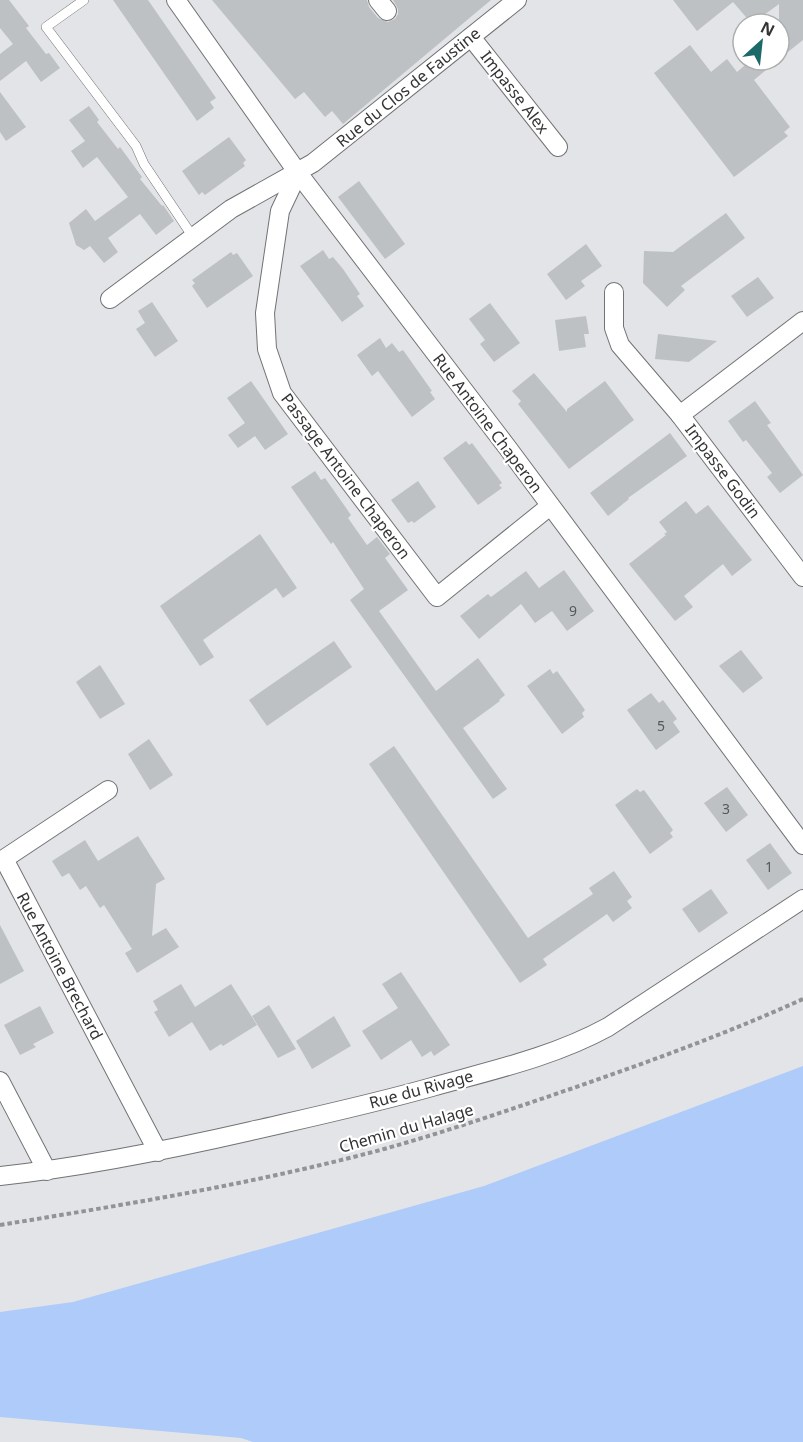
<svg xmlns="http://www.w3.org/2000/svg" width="803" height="1442" font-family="'Noto Sans',sans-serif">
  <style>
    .water { fill: #aecbf9 }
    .building { fill: #bec1c4 }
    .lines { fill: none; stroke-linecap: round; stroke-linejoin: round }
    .service-casing { stroke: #717375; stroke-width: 10 }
    .minor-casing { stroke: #717375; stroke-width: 20 }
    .path { stroke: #919395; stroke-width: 4; stroke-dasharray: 4.5 3; stroke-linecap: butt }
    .service { stroke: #fff; stroke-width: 9 }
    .minor { stroke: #fff; stroke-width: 18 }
    .labels { text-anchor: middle; stroke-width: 4.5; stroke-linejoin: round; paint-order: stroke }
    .number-label { font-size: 14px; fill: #565759 }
    .street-label { font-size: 16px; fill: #333435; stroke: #fff }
  </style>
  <rect width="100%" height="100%" fill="#e2e4e7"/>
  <path class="water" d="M803 1066V1442H253L241 1438 0 1417V1312L73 1302 484 1186Z"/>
  <g class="building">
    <path d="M0 0H9L29 26 26 28 46 54 49 53 60 68 41 82 26 61 0 81V54L13 44 0 28Z"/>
    <path d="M113 0H148L216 98 210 102 214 108 197 121Z"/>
    <path d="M212 0H367L369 7 378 18 388 22 395 19 398 14V9L393 0H491L343 124 332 111 325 117 304 92 295 99Z"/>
    <path d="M673 0H803V40L779 59V4L752 24 733 2 697 31Z"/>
    <path d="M690 45 711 72 727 59 737 72 751 60H778L754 80 790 127 784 132 788 136 734 177 654 73Z"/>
    <path d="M0 92 26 127 6 141 0 132Z"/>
    <path d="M89 106 99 120 97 122 118 149 120 147 142 177 140 179 162 206 163 205 174 221 156 235 140 214 108 238 118 252 104 263 90 246 84 250 76 245 69 223 86 209 95 221 128 197 97 157 83 168 71 151 85 141 69 120Z"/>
    <path d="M229 137 246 160 243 163 245 166 205 195 202 192 199 195 182 171Z"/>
    <path d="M359 181 405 244 385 259 338 197Z"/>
    <path d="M726 213 745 238 681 286 685 290 667 307 643 283 644 251 673 252Z"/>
    <path d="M586 244 602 266 581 281 585 286 566 300 547 274Z"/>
    <path d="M323 250 329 259 333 257 343 269 360 294 357 296 364 306 342 322 300 266Z"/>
    <path d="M231 252 233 255 237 253 253 276 207 308 192 286 195 283 192 280Z"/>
    <path d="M758 277 774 298 747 317 731 296Z"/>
    <path d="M152 302 178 341 155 357 136 329 145 323 138 311Z"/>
    <path d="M490 303 520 343 494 362 480 344 485 340 469 319Z"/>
    <path d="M586 316 589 334H584L586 347 559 351 555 320Z"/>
    <path d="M658 334 684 337 717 341 689 362 655 359Z"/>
    <path d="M380 338 386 348 392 343 399 352 403 350 432 391 430 392 435 399 412 417 378 371 372 376 357 355Z"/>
    <path d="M534 373 567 412V409L605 381 634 420 569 469 518 404 521 401 512 391Z"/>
    <path d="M251 381 288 434 265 450 255 436 238 448 228 435 245 423 227 398Z"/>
    <path d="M755 401 771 423 767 425 803 475 780 493 767 477 772 473 746 440 743 442 728 421Z"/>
    <path d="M670 433 687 456 628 498 629 499 608 516 590 493Z"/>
    <path d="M466 441 469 445 472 443 502 483 499 485 502 488 478 505 443 458Z"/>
    <path d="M315 471 321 480 325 478 351 515 348 518 367 545 377 537 390 554 385 558 408 590 379 611 436 691 478 658 505 695 499 700 500 701 463 728 507 789 493 799 350 600 364 589 333 542 331 544 291 487Z"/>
    <path d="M418 481 436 507 414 523 412 521 408 523 391 500Z"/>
    <path d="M686 501 696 514 708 505 752 560 732 576 723 564 684 596 693 607 675 621 629 564 666 535 664 534 667 532 659 522Z"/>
    <path d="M260 534 297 588 283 598 276 588 203 640 214 657 200 666 160 606Z"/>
    <path d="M564 570 594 611 567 631 552 611 535 623 521 604 479 639 460 616 488 594 491 597 526 571 539 588Z"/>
    <path d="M334 641 352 667 267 726 249 700Z"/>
    <path d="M741 650 763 678 743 693 719 666Z"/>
    <path d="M100 665 125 704 100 719 76 682Z"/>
    <path d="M550 669 553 674 557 671 585 710 582 713 584 717 562 734 527 686Z"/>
    <path d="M651 693 659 703 663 700 677 719 673 722 680 732 656 750 627 710Z"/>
    <path d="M149 739 173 775 150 790 128 754Z"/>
    <path d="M394 746 528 938 593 894 589 888 614 871 632 897 627 901 632 908 613 922 607 914 543 959 547 965 520 983 369 764Z"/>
    <path d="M727 787 748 815 726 832 704 803Z"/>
    <path d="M637 789 640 792 644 790 673 830 670 833 673 837 650 854 615 805Z"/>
    <path d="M138 836 165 879 156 884 152 936 166 928 179 947 137 973 125 953 132 949 104 905 100 908 86 886 80 890 69 873 62 877 52 861 85 840 98 861Z"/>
    <path d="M770 843 792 873 768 890 746 860Z"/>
    <path d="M711 889 728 913 699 933 682 909Z"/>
    <path d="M0 925 24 971 0 984Z"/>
    <path d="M401 972 450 1045 434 1056 431 1051 422 1057 411 1040 381 1060 362 1031 398 1008 382 984Z"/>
    <path d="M181 984 195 1007 231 984 257 1025 223 1046 221 1044 210 1051 192 1022 169 1037 154 1012 158 1010 153 1001Z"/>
    <path d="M269 1005 296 1049 278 1058 252 1016Z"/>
    <path d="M40 1006 54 1033 33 1044 36 1047 20 1055 4 1025Z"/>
    <path d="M334 1016 351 1046 312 1069 296 1041Z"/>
  </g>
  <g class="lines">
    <defs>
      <path id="service" d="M84 0 46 27 136 146 144 164 193 237"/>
      <g id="minor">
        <path d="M176 0 298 173 507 447 803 845"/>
        <path d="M378 0 387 11"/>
        <path d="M471 37 558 147"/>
        <path d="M298 173 280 211 265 313 267 349 282 393 437 597 550 506"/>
        <path d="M614 292V328L620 345 680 415"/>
        <path d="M110 299 231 209 313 163 517 0"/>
        <path d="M803 321 680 415 803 577"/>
        <path d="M108 790 4 859 158 1152"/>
        <path d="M0 1081 47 1171"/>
        <path d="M0 1176C85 1167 168 1150 251 1131 312 1117 372 1104 432 1087 493 1070 553 1057 608 1027L803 899"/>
      </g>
    </defs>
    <use href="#service" class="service-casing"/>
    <use href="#minor" class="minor-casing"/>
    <path class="path" d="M0 1225C129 1204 258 1183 384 1149 438 1134 491 1116 544 1098 632 1068 719 1037 803 999"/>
    <use href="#service" class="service"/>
    <use href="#minor" class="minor"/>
  </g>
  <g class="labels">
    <g class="number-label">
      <text x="573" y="616">9</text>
      <text x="661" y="731">5</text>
      <text x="726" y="814">3</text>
      <text x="769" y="872">1</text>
    </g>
    <g class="street-label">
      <text transform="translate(408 87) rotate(-39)" y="6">Rue du Clos de Faustine</text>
      <text transform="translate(515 92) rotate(52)" y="6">Impasse Alex</text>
      <text transform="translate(488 423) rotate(53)" y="6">Rue Antoine Chaperon</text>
      <text transform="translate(723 471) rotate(53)" y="6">Impasse Godin</text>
      <text transform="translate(346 476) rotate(53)" y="6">Passage Antoine Chaperon</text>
      <text transform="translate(60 966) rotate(62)" y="6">Rue Antoine Brechard</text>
      <text transform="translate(421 1089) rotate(-15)" y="6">Rue du Rivage</text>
      <text transform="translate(406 1128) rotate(-16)" y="6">Chemin du Halage</text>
    </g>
  </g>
  <g transform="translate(761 42) rotate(27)"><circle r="28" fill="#ffffff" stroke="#adaeae" stroke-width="1.5"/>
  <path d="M0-4.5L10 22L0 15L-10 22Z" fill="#1c696a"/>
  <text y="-9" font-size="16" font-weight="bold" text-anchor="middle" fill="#333435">N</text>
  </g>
</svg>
